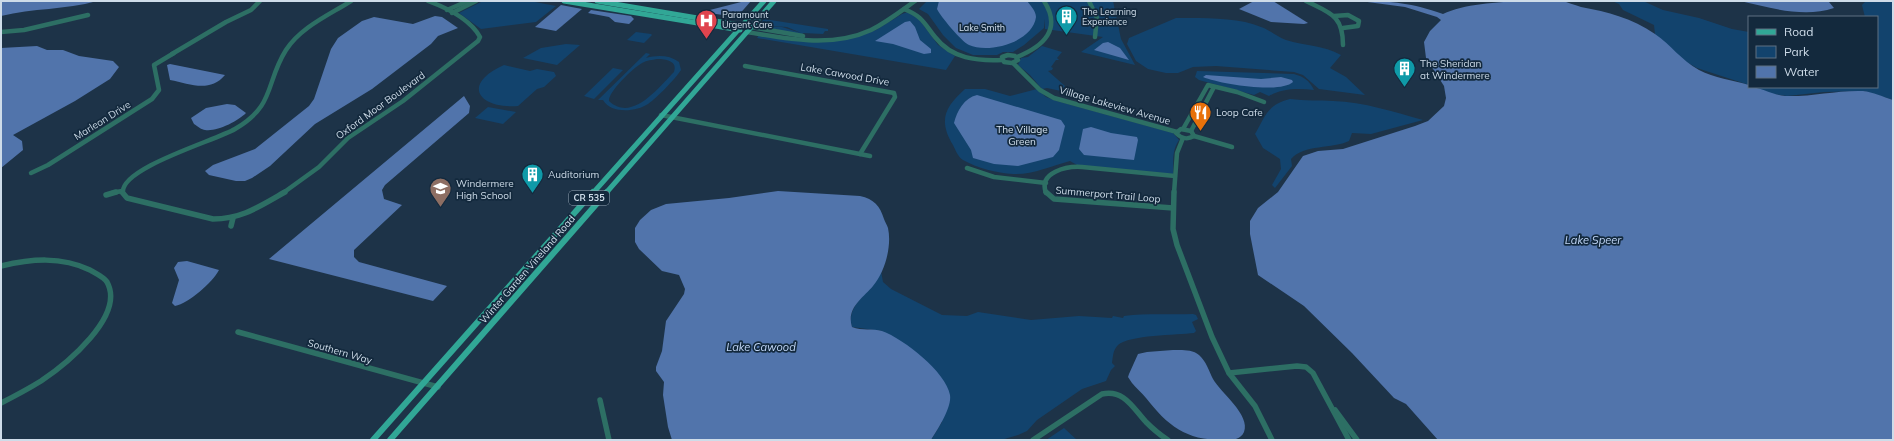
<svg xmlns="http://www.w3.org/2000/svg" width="1894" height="441" font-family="Mulish,sans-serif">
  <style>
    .green { fill: #12436d; fill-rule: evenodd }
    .water { fill: #5174ab }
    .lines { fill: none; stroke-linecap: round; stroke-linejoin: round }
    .minor-far1 { stroke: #2d6f64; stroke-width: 4.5 }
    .minor { stroke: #2d6f64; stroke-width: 5.5 }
    .major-far1 { stroke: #31a796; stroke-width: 5 }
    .major { stroke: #31a796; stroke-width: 6 }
    .labels { text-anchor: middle; stroke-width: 3.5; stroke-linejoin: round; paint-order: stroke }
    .far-poi-label { font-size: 9px; fill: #cedce9; stroke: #13293d; text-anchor: start }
    .far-park-label { font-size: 9px; fill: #d4e2f1; stroke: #13293d }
    .shield { fill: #13293d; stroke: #96a6b5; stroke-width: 1 }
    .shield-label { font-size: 9px; font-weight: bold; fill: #cedce9 }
    .poi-label { font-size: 10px; fill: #cedce9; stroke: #13293d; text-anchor: start }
    .street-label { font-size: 10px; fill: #cedce9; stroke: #13293d }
    .park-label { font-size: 10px; fill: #d4e2f1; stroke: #13293d }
    .water-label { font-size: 11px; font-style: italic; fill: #c2d7f7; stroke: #13293d }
  </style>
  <rect width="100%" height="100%" fill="#1d3348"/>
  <g class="green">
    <path d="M483 1H530L556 6 536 22 481 29 459 13Z"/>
    <path d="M927 1H1113L1121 39 1135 65 1081 52 1103 37 1045 29V19L1044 28 1024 45 1013 52H1003L997 55H973L956 48 943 35 928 14 919 9Z"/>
    <path d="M1612 1H1643L1663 10 1699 18 1732 29 1749 32V85L1697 68 1681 59 1655 34 1654 25 1623 10 1619 4Z"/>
    <path d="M1866 1H1893V100L1864 91 1824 92 1787 96 1772 94 1754 87H1877V17H1865L1862 5Z"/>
    <path d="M908 12 916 15 938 45 955 56 946 70 757 38 759 35 793 41 854 37 876 30 902 14Z"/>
    <path d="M1176 18C1202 18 1238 17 1261 27 1270 30 1277 37 1286 40 1305 46 1323 45 1341 55L1330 68 1346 77 1365 95 1319 89 1303 75 1294 72 1216 66 1193 67 1178 73H1166L1148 69 1136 61 1127 44 1129 38Z"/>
    <path d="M764 19 828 29V31H825L823 34 803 33 802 35 760 26 782 27 801 33 787 27 759 25Z"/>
    <path d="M636 32 651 34 652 35 644 43 627 40Z"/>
    <path d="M566 44 580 45 557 65 523 58 541 48Z"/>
    <path d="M1042 46 1062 52 1057 58 1059 60H1056L1051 67 1053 68 1052 70 1048 71 1065 86 1061 91 1047 88 1042 89 1030 75 1018 65 1021 58 1028 57Z"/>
    <path d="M646 53 650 54 646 58C658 55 669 55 679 62L681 70C675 79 658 97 648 104 636 112 611 114 603 100H598ZM657 59C666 59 678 61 674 72 659 87 632 123 609 101 608 92 633 68 642 63 647 60 652 60 657 59Z"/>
    <path d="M504 65 530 71 537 69 554 72 556 76 544 87 537 89 518 106C478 109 461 84 504 65Z"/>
    <path d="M613 68 623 70 594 99 584 96Z"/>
    <path d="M1197 71 1294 74C1304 77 1309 80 1314 90 1299 88 1282 88 1269 96L1260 92 1254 95 1199 80 1195 77Z"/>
    <path d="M965 89H985L1010 96 1037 89 1046 97 1057 101 1173 133 1179 140C1171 152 1174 162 1173 174L1077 165 1070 161C1051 166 1032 175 1013 174 997 173 977 168 963 160 958 157 955 149 953 145 938 120 945 107 965 89Z"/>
    <path d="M1290 99C1305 101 1319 100 1333 101 1364 102 1394 112 1423 120L1371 134 1352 133 1349 141C1333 149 1304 144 1291 159L1292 166 1275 188 1272 185 1281 169 1280 159 1263 148 1255 134C1266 115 1267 105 1290 99Z"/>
    <path d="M488 107 516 112 503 124 475 118Z"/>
    <path d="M881 271 883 282 891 289 942 315 967 316 978 312 1031 320 1079 316 1112 318 1113 316 1123 318 1124 316C1147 313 1170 315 1193 314L1196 315 1198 319 1192 322 1196 331 1194 333C1177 335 1129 335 1118 345 1113 350 1113 356 1112 363L1115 366 1111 370 1106 381 1082 389 1037 420 1027 431 1018 435 1001 440H931L942 422 882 331 852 327C845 304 874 290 881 271Z"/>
    <path d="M1064 428 1077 440H1046Z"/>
  </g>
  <g class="water">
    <path d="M1 1H97C65 10 33 8 1 16Z"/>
    <path d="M745 1H751L737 17 702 12Z"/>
    <path d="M939 1H1027C1030 5 1036 11 1036 17 1033 42 989 54 969 45 961 41 941 17 937 9Z"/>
    <path d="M1254 1H1273L1308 23 1304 24 1271 22 1239 9Z"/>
    <path d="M1360 1C1393 1 1411 3 1443 14 1472 0 1526 1 1561 1 1568 2 1574 5 1581 7 1608 12 1632 18 1655 34 1671 45 1681 60 1699 70 1714 78 1733 80 1749 85V87C1761 87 1772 95 1785 96 1811 97 1837 90 1863 91 1873 92 1883 97 1893 100V440H1438L1406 404 1394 398 1352 353 1304 306 1258 275 1250 234V221L1258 208 1278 192 1303 156 1318 151 1343 149 1415 126 1428 121 1444 106 1446 98 1444 86 1426 58 1424 42 1430 31 1441 20 1437 17 1405 7Z"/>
    <path d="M1740 1H1822L1829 2 1834 8C1804 18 1771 8 1740 1Z"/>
    <path d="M561 5 582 9 556 31 535 27Z"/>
    <path d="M591 10 631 16 634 19 629 24 615 22 609 17 588 13Z"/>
    <path d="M435 16 442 17 458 28 438 36 431 44 372 89 315 124 270 166 252 178 245 181H236L209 175 205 171 213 165 255 149 309 106 314 99 331 49 338 38 362 21 374 17 413 24Z"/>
    <path d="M910 21 915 27 920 40 931 49V53L924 54 893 44 875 41 905 22Z"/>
    <path d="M1108 42 1120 48 1129 60 1094 50 1103 43Z"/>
    <path d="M37 46 47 50H63L79 56 113 61 119 67 110 79 75 101 13 135 22 141 23 150 1 168V48Z"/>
    <path d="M170 64 225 75C210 93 190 84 170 80L167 65Z"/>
    <path d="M1206 75 1261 79 1281 77 1292 80 1293 82C1280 94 1220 84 1203 77Z"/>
    <path d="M977 95 1061 120 1065 126 1059 150 1053 157 1018 166 994 164 973 158 971 150 954 123C957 111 964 98 977 95Z"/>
    <path d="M464 96 470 106 469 113 385 185 382 190 384 199 402 205 354 250V257L359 262 447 286 433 301 269 259Z"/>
    <path d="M227 104 235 105 246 113C238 121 217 132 205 130 202 130 197 126 194 124L191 118 206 108Z"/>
    <path d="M1091 127 1111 133 1137 137 1138 140 1134 160 1084 155 1079 149 1083 129Z"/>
    <path d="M778 191 860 196C874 199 880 206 884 219 885 222 887 225 888 228 892 246 885 272 873 286 863 298 846 308 852 327 862 331 873 328 882 331 904 339 946 372 950 395 952 408 937 430 931 440H672L668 427 663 395 664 382 656 371V367L662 351 666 321 684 294 685 289 679 275 662 271 639 249 635 242V228L640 220 651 210 666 204 729 198Z"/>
    <path d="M187 261 219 270C212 283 189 303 175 306L172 303 179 280 174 268 178 262Z"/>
    <path d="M1173 350C1181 350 1192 349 1199 355 1206 361 1209 371 1213 379 1220 392 1251 415 1244 432 1240 441 1230 440 1222 440 1186 440 1168 426 1146 398 1142 393 1136 388 1132 383L1128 377 1129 374 1138 354 1147 352Z"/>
  </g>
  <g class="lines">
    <g class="minor-far1">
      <path d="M1089 1 1097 18 1095 37"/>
      <path d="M1306 1C1330 13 1343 15 1343 45"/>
      <path d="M904 9C922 16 924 23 935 37 952 59 977 61 1002 60"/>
      <path d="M447 10 468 1"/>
      <path d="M452 13 476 1"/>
      <path d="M1334 16 1348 15 1359 21 1358 26 1343 28"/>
      <path d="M751 27 803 36"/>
      <path d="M1 32 24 30 88 15"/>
      <path d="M747 32C788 39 832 48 871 30 887 22 901 11 915 1"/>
      <path d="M172 54 226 22 251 10 260 1"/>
      <path d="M1008 55 1015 56 1018 60 1012 63 1004 62 1002 57Z"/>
      <path d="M1017 57C1044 46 1062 29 1044 1"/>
      <path d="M1013 63 1040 90 1054 98 1177 132"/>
      <path d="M745 66 894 93 895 97 860 154"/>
      <path d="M661 115 870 156"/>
      <path d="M1181 129 1191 131 1194 136C1187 140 1182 139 1176 133Z"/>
      <path d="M1183 129 1208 85 1237 92 1264 102"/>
      <path d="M1191 131 1214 87"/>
      <path d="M1194 136 1232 147"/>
      <path d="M967 168 994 177 1046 183"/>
      <path d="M31 173 48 165 152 99 159 90 154 65 174 53"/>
      <path d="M112 193 122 191"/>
      <path d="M123 193C119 168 217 140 235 129 276 105 265 83 286 50 301 27 329 15 351 1"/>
      <path d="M283 193 319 167 348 138 403 101 478 41 480 37C470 19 447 8 428 1"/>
      <path d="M1046 193C1038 172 1067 166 1082 167L1175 176"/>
      <path d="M1174 193 1177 153 1183 138"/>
    </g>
    <g class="minor">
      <path d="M122 192 127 198 213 219C242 219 260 206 285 192"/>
      <path d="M1046 192 1054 199 1173 208"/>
      <path d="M1174 192 1173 229 1177 245 1212 337 1229 373 1255 406 1272 440"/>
      <path d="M106 195 116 192"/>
      <path d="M231 226 233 218"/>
      <path d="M1 266C31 259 61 256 90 270 95 273 104 277 107 282 126 316 65 365 41 381 28 389 15 396 1 403"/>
      <path d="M238 332 438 387"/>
      <path d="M1229 373 1297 366 1306 367 1313 373 1349 440"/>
      <path d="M600 400 609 440"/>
      <path d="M1335 410 1357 440"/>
      <path d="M1033 440 1102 394C1124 389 1133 408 1146 422 1153 429 1160 435 1168 440"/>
    </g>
    <g class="major-far1">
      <path d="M564 1 740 30"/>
      <path d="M597 1 745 26"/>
      <path d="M593 193 764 1"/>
      <path d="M606 193 774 1"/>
    </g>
    <g class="major">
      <path d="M373 440 593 192"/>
      <path d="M390 440 607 192"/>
    </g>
  </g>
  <defs>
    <symbol id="building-pin" viewBox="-11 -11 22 30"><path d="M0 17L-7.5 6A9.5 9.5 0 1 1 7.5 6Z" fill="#0f9aa8" stroke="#13293d"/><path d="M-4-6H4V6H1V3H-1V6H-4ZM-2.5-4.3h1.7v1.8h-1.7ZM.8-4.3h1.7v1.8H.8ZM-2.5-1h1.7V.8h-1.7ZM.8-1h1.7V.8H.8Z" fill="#fff"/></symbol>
    <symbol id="hospital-pin" viewBox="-11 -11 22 30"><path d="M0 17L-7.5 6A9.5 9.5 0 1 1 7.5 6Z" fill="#e0444e" stroke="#13293d"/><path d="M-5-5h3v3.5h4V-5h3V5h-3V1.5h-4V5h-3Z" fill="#fff"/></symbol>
    <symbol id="restaurant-pin" viewBox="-11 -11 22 30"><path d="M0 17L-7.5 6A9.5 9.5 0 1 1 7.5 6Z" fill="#e8710a" stroke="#13293d"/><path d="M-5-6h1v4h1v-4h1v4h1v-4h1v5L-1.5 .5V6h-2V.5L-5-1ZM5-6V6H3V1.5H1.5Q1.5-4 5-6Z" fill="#fff"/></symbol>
    <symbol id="school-pin" viewBox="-11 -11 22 30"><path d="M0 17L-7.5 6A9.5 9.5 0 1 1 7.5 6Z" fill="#8d6e63" stroke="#13293d"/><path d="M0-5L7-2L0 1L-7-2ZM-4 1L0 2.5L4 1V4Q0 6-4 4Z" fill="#fff"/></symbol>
  </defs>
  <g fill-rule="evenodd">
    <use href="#building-pin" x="1054" y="4" width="25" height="34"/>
    <use href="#hospital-pin" x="694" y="8" width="25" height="34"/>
    <use href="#building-pin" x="1392" y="56" width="25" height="34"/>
    <use href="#restaurant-pin" x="1188" y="100" width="25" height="34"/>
    <use href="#building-pin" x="520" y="162" width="25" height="34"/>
    <use href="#school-pin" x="428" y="176" width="25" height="34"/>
  </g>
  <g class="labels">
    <g class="far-poi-label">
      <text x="1082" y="15">The Learning<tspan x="1082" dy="10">Experience</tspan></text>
      <text x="722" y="18">Paramount<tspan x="722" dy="10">Urgent Care</tspan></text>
    </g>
    <g class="far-park-label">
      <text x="982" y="31">Lake Smith</text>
    </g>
    <rect class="shield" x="569" y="191" width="40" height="14" rx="3"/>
    <g class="shield-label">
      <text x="589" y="201">CR 535</text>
    </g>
    <g class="poi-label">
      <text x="1420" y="67">The Sheridan<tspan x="1420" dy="12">at Windermere</tspan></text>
      <text x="1216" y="116">Loop Cafe</text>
      <text x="548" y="178">Auditorium</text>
      <text x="456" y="187">Windermere<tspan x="456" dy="12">High School</tspan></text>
    </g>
    <g class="street-label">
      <text transform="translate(845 74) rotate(10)" y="4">Lake Cawood Drive</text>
      <text transform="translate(380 105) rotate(-36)" y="4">Oxford Moor Boulevard</text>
      <text transform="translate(1115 105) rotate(16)" y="4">Village Lakeview Avenue</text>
      <text transform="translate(102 120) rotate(-32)" y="4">Marleon Drive</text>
      <text transform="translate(1108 194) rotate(5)" y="4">Summerport Trail Loop</text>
      <text transform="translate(527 269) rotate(-49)" y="4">Winter Garden Vineland Road</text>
      <text transform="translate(340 351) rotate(16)" y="4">Southern Way</text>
    </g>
    <g class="park-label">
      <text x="1022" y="133">The Village<tspan x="1022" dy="12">Green</tspan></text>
    </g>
    <g class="water-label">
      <text x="1593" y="244">Lake Speer</text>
      <text x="761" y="351">Lake Cawood</text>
    </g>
  </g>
  <rect width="1894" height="441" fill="none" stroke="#cedce9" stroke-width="4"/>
  <rect x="1748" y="16" width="130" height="72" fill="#13293d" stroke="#5e7182"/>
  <rect x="1756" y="29" width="20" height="6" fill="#31a796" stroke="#5e7182"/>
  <text x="1784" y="36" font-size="12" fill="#cedce9">Road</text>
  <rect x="1756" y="46" width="20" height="12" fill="#12436d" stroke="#5e7182"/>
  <text x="1784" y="56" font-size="12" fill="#cedce9">Park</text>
  <rect x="1756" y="66" width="20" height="12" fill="#5174ab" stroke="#5e7182"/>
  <text x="1784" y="76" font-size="12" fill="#cedce9">Water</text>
</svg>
